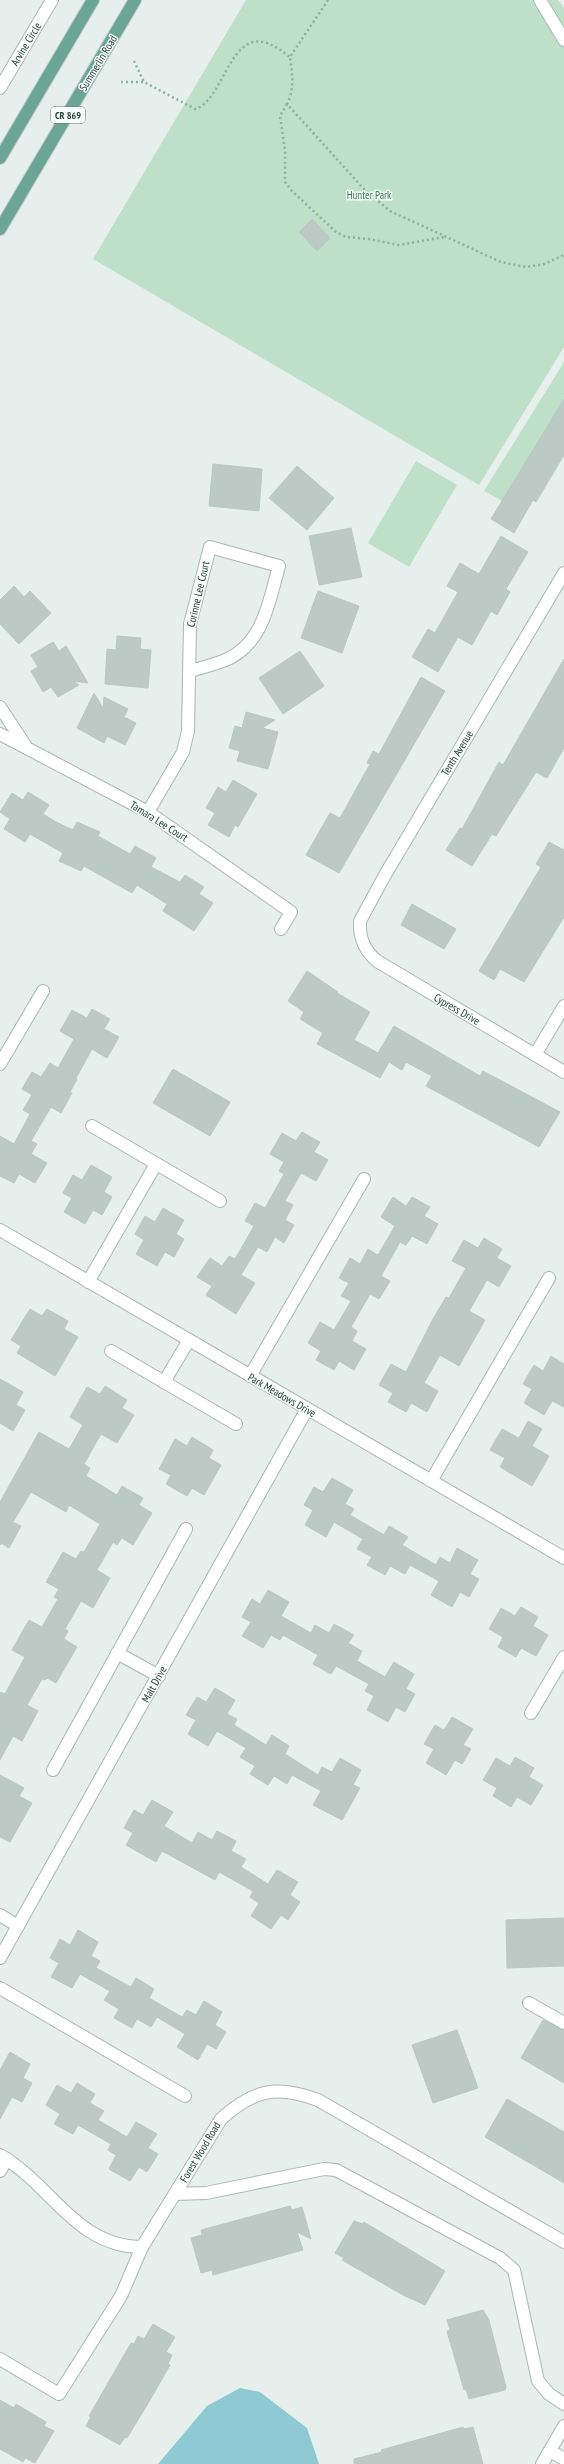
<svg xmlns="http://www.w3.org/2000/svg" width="564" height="2464" font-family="'PT Sans Narrow',sans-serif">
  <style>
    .green { fill: #bfe0c8 }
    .water { fill: #8ec9d4 }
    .building { fill: #bbcac4; stroke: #b8c9c2 }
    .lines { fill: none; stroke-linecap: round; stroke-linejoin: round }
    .minor-casing { stroke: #a8b8b2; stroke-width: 14 }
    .major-casing { stroke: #c2cac8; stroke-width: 14 }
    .path { stroke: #86b3a5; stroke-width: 2.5; stroke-dasharray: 2 3; stroke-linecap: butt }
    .minor { stroke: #fff; stroke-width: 12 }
    .major { stroke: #6aa596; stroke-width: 12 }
    .labels { text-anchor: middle; stroke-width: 3; stroke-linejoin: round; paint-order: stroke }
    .shield { fill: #f7fbf9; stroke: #637a73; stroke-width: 1 }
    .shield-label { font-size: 10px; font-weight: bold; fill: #24423a }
    .street-label { font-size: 11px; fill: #24423a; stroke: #f7fbf9 }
    .park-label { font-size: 11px; fill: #2d7a4b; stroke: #f7fbf9 }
  </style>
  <rect width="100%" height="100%" fill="#e6efeb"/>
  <g class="green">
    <path d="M246 0H558L564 8V347L479 485 93 259Z"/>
    <path d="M564 362V401L508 504 484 491Z"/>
    <path d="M416 461 457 485 409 567 368 543Z"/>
  </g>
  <path class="water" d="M240 2388 260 2392 307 2428 319 2464H158L207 2406Z"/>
  <g class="building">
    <path d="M312 219 330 238 317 251 299 232Z"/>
    <path d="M564 399V455L536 502 533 500 514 533 491 519Z"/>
    <path d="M213 464 262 469 259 511 209 506Z"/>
    <path d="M297 466 334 498 307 530 269 498Z"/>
    <path d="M351 528 362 577 319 585 309 536Z"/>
    <path d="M501 536 528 552 506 589 510 592 497 615 491 611 472 645 458 637 438 672 412 657 428 629 435 633 458 592 447 586 460 563 479 574Z"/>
    <path d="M14 586 24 597 30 591 51 613 19 644 0 624V600Z"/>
    <path d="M318 591 359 606 342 653 301 638Z"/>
    <path d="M117 636 141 638 140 649 151 650 148 688 105 684 107 649 116 650Z"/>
    <path d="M53 642 59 651 66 646 88 683 73 681 79 685 58 697 51 687 43 692 31 671 38 667 31 655Z"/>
    <path d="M300 651 324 686 283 714 259 678Z"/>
    <path d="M564 659V748L547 778 536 772 496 836 492 834 472 866 446 850 460 828 462 829 499 762 503 765Z"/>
    <path d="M421 677 445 691 339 873 306 855 330 813 340 818 370 764 367 763 373 751 379 754Z"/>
    <path d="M94 693 103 708 104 697 128 709 124 717 136 723 125 745 107 736 104 743 77 728Z"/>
    <path d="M246 712 275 720 262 728 278 732 268 769 237 761 240 751 229 748 235 726 242 728Z"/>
    <path d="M233 780 257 794 238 827 235 825 229 837 208 825 215 813 206 808 218 787 226 792Z"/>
    <path d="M28 792 49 805 43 814 58 823 73 830 77 822 100 832 98 836 130 854 135 846 156 858 151 867 180 882 185 875 204 887 199 894 213 903 194 931 163 911 167 904 137 885 132 893 84 866 81 871 59 861 63 853 30 834 25 842 4 829 10 819 0 812 12 793 23 800Z"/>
    <path d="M549 842 564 850V917L524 982 500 969 494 980 479 971 541 867 536 864Z"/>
    <path d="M412 904 456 929 444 949 401 925Z"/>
    <path d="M307 971 338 992 337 993 370 1012 354 1040 378 1053 394 1026 480 1076 483 1071 560 1112 539 1147 426 1086 432 1076 406 1062 402 1070 389 1062 380 1078 317 1044 323 1033 300 1019 304 1012 288 1001Z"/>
    <path d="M92 1009 110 1019 104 1029 119 1037 107 1058 92 1049 76 1078 77 1079 70 1092 72 1093 61 1113 51 1107 31 1141 37 1144 31 1154 47 1163 35 1183 19 1174 14 1183 0 1176V1136L14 1144 30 1114 23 1110 32 1095 22 1089 32 1072 41 1077 50 1063 58 1068 74 1039 60 1031 72 1010 87 1018Z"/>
    <path d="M173 1069 230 1102 210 1136 153 1103Z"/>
    <path d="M302 1132 320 1142 314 1152 328 1160 316 1181 301 1173 285 1201 293 1205 285 1220 294 1225 284 1243 275 1237 267 1252 258 1247 241 1275 255 1283 236 1314 206 1295 212 1286 197 1277 210 1258 222 1266 229 1256 235 1259 254 1226 245 1221 255 1203 265 1208 284 1174 279 1171 284 1162 270 1154 282 1133 296 1141Z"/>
    <path d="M91 1165 112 1177 104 1192 112 1197 102 1215 93 1210 85 1224 64 1212 72 1198 63 1193 73 1175 82 1180Z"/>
    <path d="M393 1197 406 1206 412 1197 430 1207 424 1216 438 1224 427 1244 412 1236 406 1245 400 1242 381 1276 390 1281 379 1299 370 1294 351 1327 357 1331 352 1341 366 1349 354 1370 339 1361 334 1370 316 1360 321 1351 308 1343 320 1322 334 1330 351 1301 341 1296 349 1283 339 1278 350 1258 360 1264 368 1249 378 1255 395 1226 381 1217Z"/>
    <path d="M163 1208 184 1220 176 1234 184 1239 174 1257 165 1252 157 1266 136 1254 144 1240 135 1234 145 1216 155 1222Z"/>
    <path d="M484 1238 502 1249 497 1258 511 1266 499 1287 487 1280 469 1311 485 1320 459 1366 440 1355 424 1383 438 1391 427 1412 411 1403 406 1412 388 1402 393 1393 379 1385 391 1364 406 1372 433 1319 446 1297 449 1298 466 1268 452 1261 464 1240 478 1248Z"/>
    <path d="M30 1309 42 1316 47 1309 68 1321 64 1329 78 1337 55 1376 17 1353 21 1346 11 1340Z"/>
    <path d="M551 1356 564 1364V1407L552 1401 544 1415 524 1403 532 1389 523 1384 534 1365 543 1371Z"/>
    <path d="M0 1379 23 1392 16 1405 25 1410 13 1431 0 1423Z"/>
    <path d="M105 1386 127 1400 122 1408 134 1415 117 1443 101 1434 84 1464 90 1468 86 1476 117 1495 122 1486 143 1498 139 1505 152 1513 133 1545 122 1538 117 1545 113 1542 97 1570 110 1578 93 1608 81 1601 65 1629 68 1631 64 1639 77 1647 56 1683 47 1678 45 1680 42 1679 27 1705 38 1711 22 1741 13 1736 0 1760V1692L5 1694 25 1657 12 1650 29 1620 42 1627 58 1599 54 1597 59 1589 46 1582 63 1552 76 1559 81 1551 84 1552 100 1524 69 1505 66 1512 31 1492 13 1522 21 1526 9 1548 1 1543 0 1545V1502L39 1432 69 1449 83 1425 70 1417 87 1387 100 1394Z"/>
    <path d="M528 1421 542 1429 532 1446 549 1456 532 1486 500 1467 505 1458 490 1450 502 1429 519 1438Z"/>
    <path d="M192 1437 213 1450 209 1458 221 1465 204 1495 192 1488 187 1496 166 1484 171 1475 159 1469 175 1439 187 1446Z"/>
    <path d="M332 1478 353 1490 345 1504 354 1509 350 1515 384 1535 389 1526 408 1537 402 1545 436 1565 440 1557 450 1563 457 1548 478 1560 470 1574 479 1579 469 1597 460 1592 452 1607 431 1595 439 1581 410 1565 405 1574 390 1566 385 1575 367 1565 372 1557 357 1549 363 1539 334 1522 326 1537 305 1525 313 1510 304 1505 314 1487 323 1492Z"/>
    <path d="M268 1590 289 1602 281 1616 311 1633 315 1625 329 1633 334 1624 354 1635 348 1643 362 1651 357 1661 385 1677 394 1662 414 1674 406 1689 415 1694 405 1712 396 1707 388 1722 367 1710 374 1696 365 1691 369 1684 336 1666 331 1674 313 1664 318 1655 283 1635 280 1640 271 1635 263 1648 242 1636 251 1622 242 1617 252 1599 260 1604Z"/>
    <path d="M521 1607 538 1617 533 1626 548 1635 536 1656 521 1648 516 1657 498 1647 503 1637 489 1629 501 1608 515 1616Z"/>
    <path d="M215 1688 235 1700 227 1714 237 1719 234 1725 266 1745 272 1735 289 1746 285 1754 318 1775 322 1767 332 1772 340 1758 361 1770 353 1785 360 1788 342 1820 313 1805 321 1791 292 1775 287 1784 274 1776 268 1785 250 1774 255 1766 240 1757 246 1748 217 1731 208 1746 188 1734 196 1720 186 1715 197 1697 206 1702Z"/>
    <path d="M452 1717 473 1729 463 1745 471 1749 462 1764 455 1760 446 1775 426 1763 434 1749 424 1744 435 1725 444 1730Z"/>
    <path d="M515 1757 534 1768 529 1777 543 1785 531 1805 517 1797 511 1807 493 1796 497 1788 483 1780 496 1758 510 1766Z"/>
    <path d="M0 1775 24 1788 19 1796 32 1803 10 1842 0 1837Z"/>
    <path d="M152 1800 173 1812 164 1826 192 1843 198 1832 212 1840 217 1831 236 1841 231 1851 246 1859 241 1867 268 1884 277 1870 298 1882 290 1895 300 1902 288 1920 281 1915 271 1929 251 1916 259 1903 250 1897 253 1891 219 1872 215 1880 162 1851 156 1862 126 1845 133 1833 124 1828 134 1810 143 1815Z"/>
    <path d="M564 1918V1966L507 1968 506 1920Z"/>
    <path d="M78 1930 98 1942 91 1956 100 1961 96 1968 131 1987 136 1978 154 1989 149 1998 182 2017 187 2010 196 2015 204 2001 222 2012 215 2025 226 2032 216 2049 207 2044 198 2060 177 2047 185 2034 157 2017 151 2027 137 2019 132 2028 114 2018 119 2009 104 2000 110 1991 80 1974 72 1988 51 1977 59 1963 50 1958 60 1939 70 1945Z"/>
    <path d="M543 2020 564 2030V2083L521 2058Z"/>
    <path d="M457 2030 478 2088 433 2103 412 2045Z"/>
    <path d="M10 2052 30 2064 23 2078 32 2083 22 2102 12 2097 0 2119V2070Z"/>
    <path d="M77 2083 95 2094 90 2103 104 2111 98 2120 127 2137 136 2122 157 2134 148 2148 158 2154 147 2172 139 2167 130 2181 109 2169 116 2155 108 2150 111 2144 78 2125 73 2134 54 2124 60 2114 46 2105 57 2085 71 2093Z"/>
    <path d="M507 2099 564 2132V2183L485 2137Z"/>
    <path d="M290 2206 292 2210 302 2207 311 2239 297 2232 303 2250 213 2275 212 2270 201 2273 191 2238 202 2235 201 2230Z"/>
    <path d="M354 2221 363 2224 364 2222 445 2271 425 2305 403 2295 342 2260 344 2258 335 2253Z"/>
    <path d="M483 2310 489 2320 506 2387 505 2390 469 2399 466 2389 464 2390 447 2331 450 2330 447 2320Z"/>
    <path d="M153 2324 175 2337 166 2352 172 2355 168 2364 170 2365 150 2400 127 2438 125 2437 120 2445 86 2426 91 2417 89 2416 131 2343 134 2344 138 2336 144 2339Z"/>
    <path d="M0 2400 14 2408 16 2404 46 2422 44 2426 54 2431 35 2463 25 2458 23 2462 0 2449Z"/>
    <path d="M463 2427 464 2429 473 2427 483 2464H354V2459L382 2452 381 2450Z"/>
  </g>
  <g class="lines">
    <defs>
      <g id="minor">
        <path d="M540 0 564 40"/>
        <path d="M0 88 52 0"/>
        <path d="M564 573 385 875 360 921C359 938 364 950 377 961L564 1072"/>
        <path d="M0 707 25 745"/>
        <path d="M0 734 148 812 291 912 281 929"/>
        <path d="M148 812 183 752 188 731 190 624 210 547 279 566C269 602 263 646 223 661 212 665 201 668 190 671"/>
        <path d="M535 1055 564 1006"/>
        <path d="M0 1064 43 991"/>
        <path d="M92 1126 220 1201"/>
        <path d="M0 1230 564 1558"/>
        <path d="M88 1282 156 1164"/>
        <path d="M111 1351 236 1424"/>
        <path d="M250 1376 364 1179"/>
        <path d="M164 1382 189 1340"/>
        <path d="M431 1481 549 1278"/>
        <path d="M117 1653 159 1676"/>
        <path d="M531 1713 564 1657"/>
        <path d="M53 1770 186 1529"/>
        <path d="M0 1915 18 1926"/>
        <path d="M0 1958 307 1409"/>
        <path d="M0 1988 185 2096"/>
        <path d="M529 2003 564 2023"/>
        <path d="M0 2155C51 2184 76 2247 142 2247L221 2119C254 2089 277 2085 318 2100L564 2242"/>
        <path d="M0 2171 7 2159"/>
        <path d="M175 2194 206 2193 324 2169 336 2170 500 2258 514 2270 538 2381 549 2394 564 2404"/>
        <path d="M0 2359 59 2394 121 2296 142 2247"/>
        <path d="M550 2451 564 2459"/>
        <path d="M542 2464 564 2426"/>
      </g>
      <g id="major">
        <path d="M0 158 93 0"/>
        <path d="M0 229 135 0"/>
      </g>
    </defs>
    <use href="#minor" class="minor-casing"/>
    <use href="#major" class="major-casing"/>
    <g class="path">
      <path d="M328 0 290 57C292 73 295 89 287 104L363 188 390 211 501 262 526 267 544 264 564 255"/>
      <path d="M134 61 144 82 195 109C222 102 229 35 263 42 273 44 282 51 290 57"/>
      <path d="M121 82H144"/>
      <path d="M287 104 280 116 285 150V182L292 191 336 232 346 237 369 239 399 245 444 237"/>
    </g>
    <use href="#minor" class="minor"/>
    <use href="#major" class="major"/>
  </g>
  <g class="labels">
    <rect class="shield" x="51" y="107" width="34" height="16" rx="3"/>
    <g class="shield-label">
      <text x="68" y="119">CR 869</text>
    </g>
    <g class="street-label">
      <text transform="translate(26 44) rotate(-59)" y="4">Arvine Circle</text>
      <text transform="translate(98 63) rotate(-59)" y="4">Summerlin Road</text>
      <text transform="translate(198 594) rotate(-77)" y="4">Corinne Lee Court</text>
      <text transform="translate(457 753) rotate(-59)" y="4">Tenth Avenue</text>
      <text transform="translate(159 821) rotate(32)" y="4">Tamara Lee Court</text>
      <text transform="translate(457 1009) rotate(30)" y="4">Cypress Drive</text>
      <text transform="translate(282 1395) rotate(30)" y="4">Park Meadows Drive</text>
      <text transform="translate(154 1684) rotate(-61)" y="4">Malt Drive</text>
      <text transform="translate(200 2152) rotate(-59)" y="4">Forest Wood Road</text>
    </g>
    <g class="park-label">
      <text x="369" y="199">Hunter Park</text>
    </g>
  </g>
</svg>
